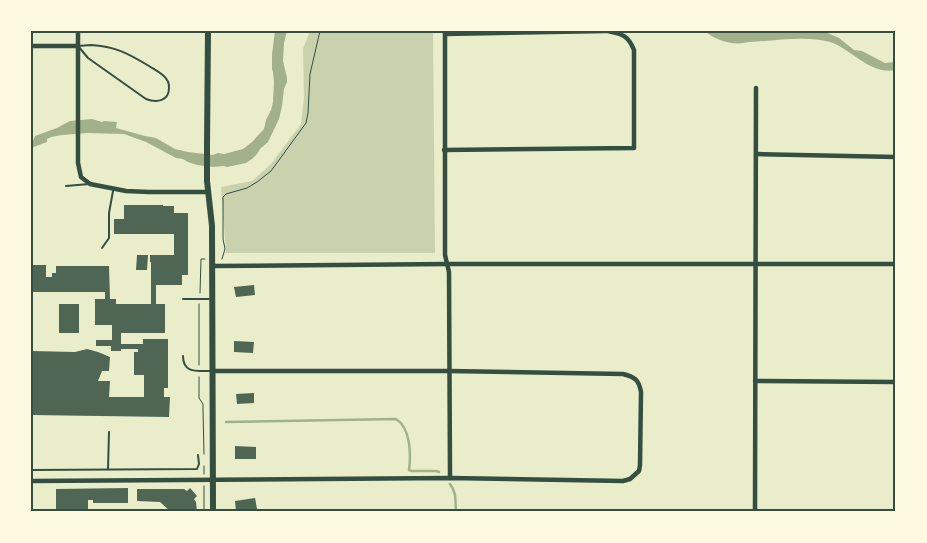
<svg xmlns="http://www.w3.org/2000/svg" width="927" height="543" font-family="Overpass,sans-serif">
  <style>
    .green { fill: #cad2ad }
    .water { fill: #a3b18a }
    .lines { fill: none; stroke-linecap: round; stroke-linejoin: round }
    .stream { stroke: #a3b18a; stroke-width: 2.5 }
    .building { fill: #4f6655 }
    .path { stroke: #344e41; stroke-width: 1 }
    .service { stroke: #344e41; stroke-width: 2 }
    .minor { stroke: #344e41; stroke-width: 4.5 }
    .secondary { stroke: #344e41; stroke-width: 6 }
    .neatline { fill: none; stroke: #344e41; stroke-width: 2 }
  </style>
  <rect width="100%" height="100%" fill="#e9edc9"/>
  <path class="green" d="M310 31H433L435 253H226L221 187 252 181 271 164 301 124 304 97 303 49Z"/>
  <g class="water">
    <path d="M275 31H287L284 43 283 61 287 78V82L284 89 282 106 279 119 268 142 260 149 257 154 252 159 246 163 227 167 224 166 213 167 197 165 188 162 183 159 176 158 146 142 124 134 88 133 62 135 51 137 47 139V142L31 148V143L33 141 35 136 57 128 70 121 92 119 102 122 104 121 117 122 116 128 145 136 156 138 175 149 188 152 213 155 218 153 224 154 243 149 252 142 264 129 266 120 271 110 273 102 274 82 273 72 272 69V54Z"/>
    <path d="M705 31H823L839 38 854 50 862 51 885 63 896 62V70C869 75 852 49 830 42 806 35 773 41 749 42 734 46 716 41 705 31Z"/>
  </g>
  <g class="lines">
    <g class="stream">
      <path d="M226 422 396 419C411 428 411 456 409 470L412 471H436L439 472"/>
      <path d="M450 484C457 493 455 501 456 512"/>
    </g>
  </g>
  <g class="building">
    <path d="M124 205H163V206H174V213H188V275H182V285H156V304H165V333H121V344H143V339H168V388H164V397H170L169 417 31 415V351L75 352 87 349 98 352 110 357 109 371H102L98 381H110L109 397H144V375H134V352H138V349H121V351H111V346H96V340H112V325H95V299H105V292H31V265H46V277H52V273H56V266H109L110 299H116V304H151V262H150V255H174V234H114V219H124Z"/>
    <path d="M137 255H148L147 270H136Z"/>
    <path d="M254 285 255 295 236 297 234 287Z"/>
    <rect x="59" y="304" width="20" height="29"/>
    <path d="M234 341 254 342 253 353 234 352Z"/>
    <path d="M254 393V403L237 404 236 394Z"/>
    <path d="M235 446 256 447V459H235Z"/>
    <path d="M128 488V503H93V500H88V510H56V489Z"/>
    <path d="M190 488 197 496 194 499 196 502 197 512H171L160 502 137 501V489H184L187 491Z"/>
    <path d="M255 498 257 509 236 512 235 501Z"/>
  </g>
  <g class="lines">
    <g class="path">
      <path d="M222 259 225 249 223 239V197L226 194 247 188 257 182 271 171 306 123 308 113 310 74 320 31"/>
      <path d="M200 293 201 259H205"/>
      <path d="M199 365V304"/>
      <path d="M199 377V398L203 404V410L204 454"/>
      <path d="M204 466V474"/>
      <path d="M204 512V486"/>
    </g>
    <g class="service">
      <path d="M91 45C115 46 129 54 149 66 155 70 164 74 167 80 169 82 169 86 169 88 169 101 157 103 146 99L88 58 78 46Z"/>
      <path d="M66 186 89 184"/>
      <path d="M102 248 109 238V213L113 191"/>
      <path d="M183 299H209"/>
      <path d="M183 356C183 373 196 371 210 371"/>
      <path d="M108 469 109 432"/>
      <path d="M31 470 197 469 199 464 198 455"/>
    </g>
    <g class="minor">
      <path d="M78 31V163L81 177 90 184 126 191 149 192H208"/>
      <path d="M445 31V255L449 272 450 478"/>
      <path d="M445 34 606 31"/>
      <path d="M31 46H78"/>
      <path d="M444 150 634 148V50C628 35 622 34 607 31"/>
      <path d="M756 154 896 157"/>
      <path d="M212 266 447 264H896"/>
      <path d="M755 381 896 382"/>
      <path d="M31 481 450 478 623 481 630 479 639 471 640 465 641 392C639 380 635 377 623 374L449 371H213"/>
      <path d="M755 512 756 88"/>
    </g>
    <path class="secondary" d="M208 31 207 145V181L212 226 213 512"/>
  </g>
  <rect width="927" height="543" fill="none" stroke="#fefae0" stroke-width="65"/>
  <rect x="32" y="32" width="862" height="478" class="neatline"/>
</svg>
